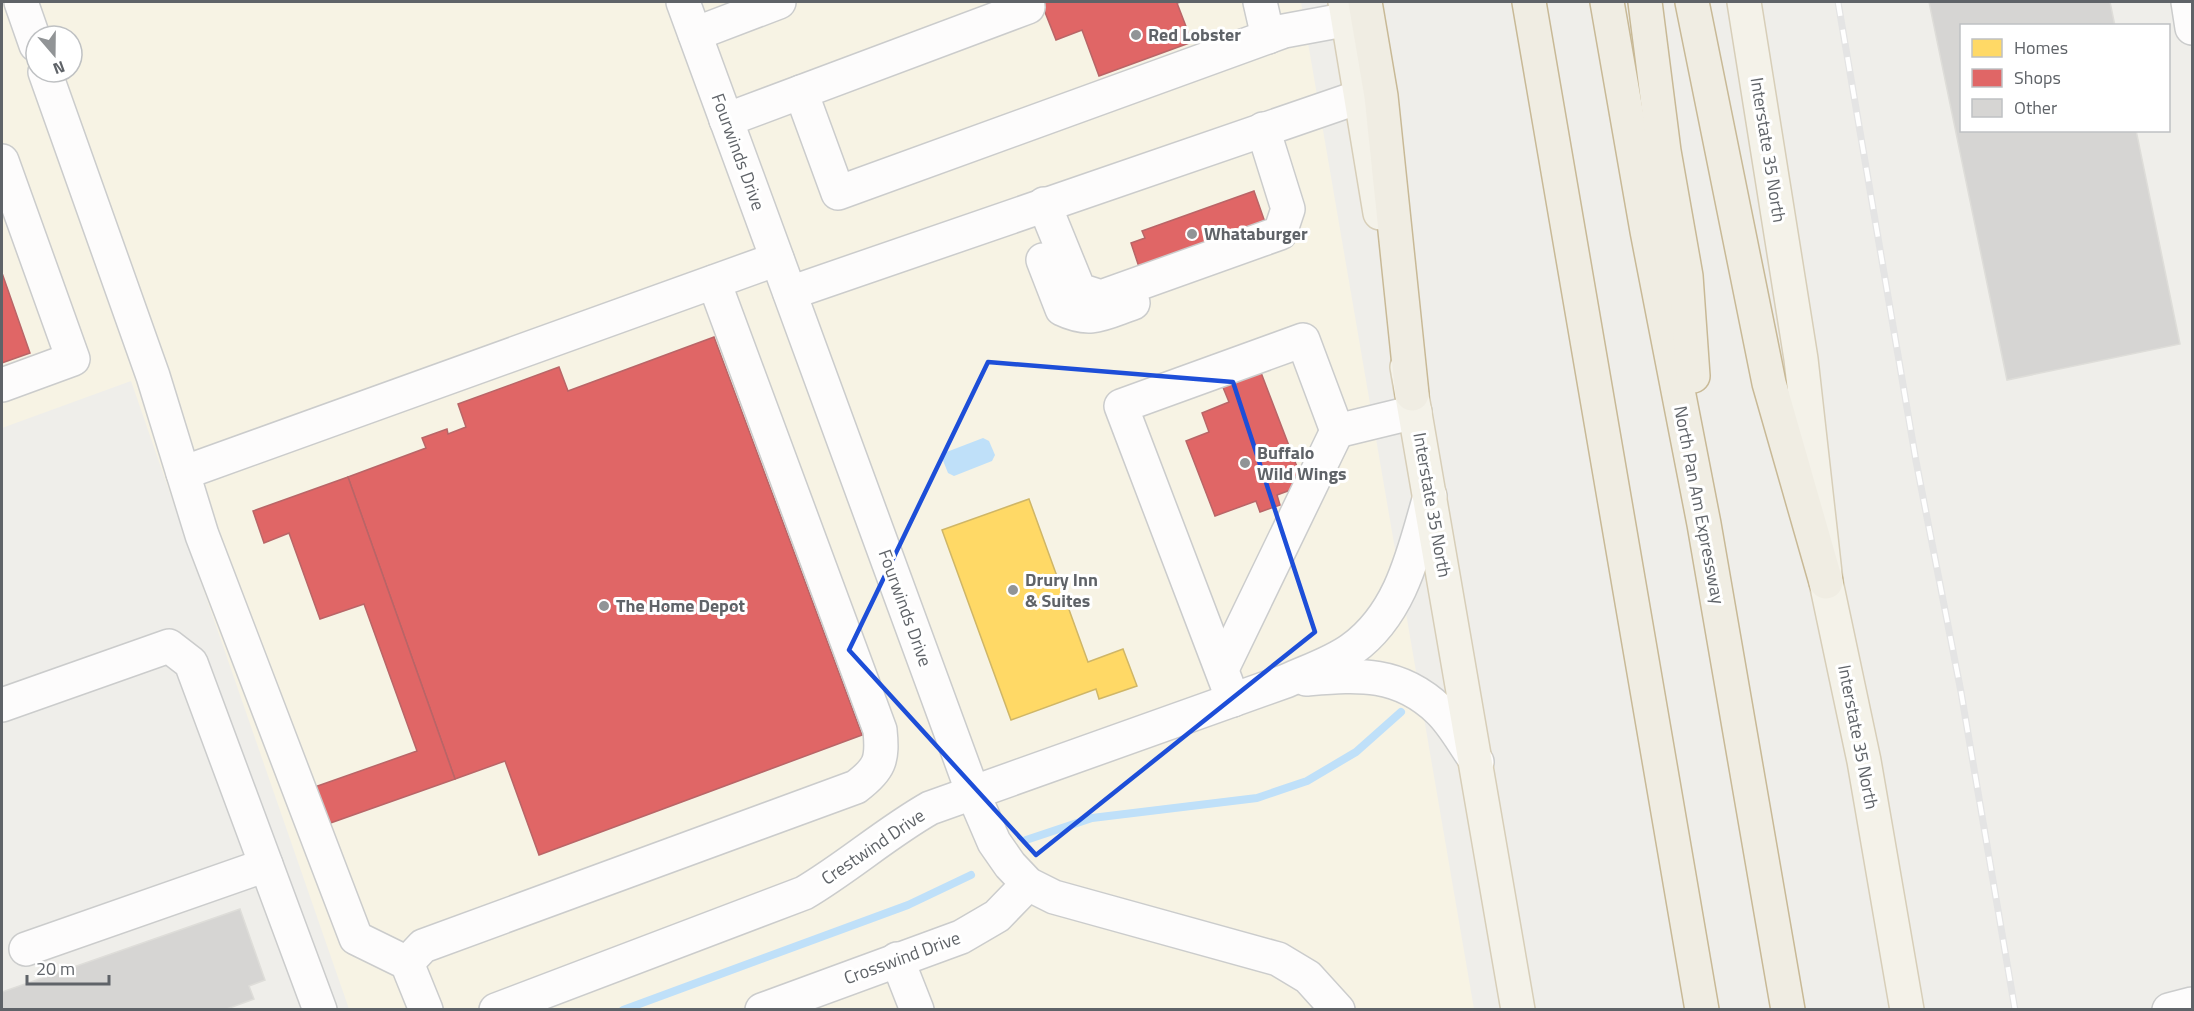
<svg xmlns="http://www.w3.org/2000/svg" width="2194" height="1011" font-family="'Titillium Web',sans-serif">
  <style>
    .commercial { fill: #f7f3e4; fill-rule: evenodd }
    .water { fill: #bfe0f9 }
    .homes { fill: #ffd966; stroke: #cfb667; stroke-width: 1.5 }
    .shops { fill: #e06666; stroke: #b96567; stroke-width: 1.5 }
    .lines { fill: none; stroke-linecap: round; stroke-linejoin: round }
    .stream { stroke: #bfe0f9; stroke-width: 8 }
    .building { fill: #d6d5d3; stroke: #deddd9; stroke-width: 1.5 }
    .minor-casing { stroke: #cbcccc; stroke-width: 36 }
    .major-casing { stroke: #d7ceb8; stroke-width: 36 }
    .highway-casing { stroke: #c8b996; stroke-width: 36 }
    .minor { stroke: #fdfcfc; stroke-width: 33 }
    .major { stroke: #f4f2e9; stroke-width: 33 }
    .highway { stroke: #f0ede3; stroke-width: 33 }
    .rail-casing { stroke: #e4e4e4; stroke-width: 7 }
    .rail { stroke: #fff; stroke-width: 4.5; stroke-dasharray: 14; stroke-linecap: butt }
    .marked { fill: none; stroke: #1d4ed8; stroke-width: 4.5; stroke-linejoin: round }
    .poi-dot { fill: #919496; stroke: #fff; stroke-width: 2 }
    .labels { text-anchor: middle; stroke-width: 6; stroke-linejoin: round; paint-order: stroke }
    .poi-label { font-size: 18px; font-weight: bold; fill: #5f6368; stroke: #fff; text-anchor: start }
    .street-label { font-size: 18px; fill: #5f6368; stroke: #fff }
  </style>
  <rect width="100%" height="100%" fill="#efeeea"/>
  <path class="commercial" d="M2 2H1301L1474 1009H349L131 381 2 428ZM36 36H72V72H36Z"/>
  <path class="water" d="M983 438 989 441 995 455 992 461 954 476 948 473 942 458 944 453Z"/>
  <path class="homes" d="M1029 499 1088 662 1123 649 1137 686 1099 699 1096 689 1011 720 942 530Z"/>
  <g class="shops">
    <path d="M1041 2H1181L1177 3 1192 42 1099 76 1082 30 1056 40Z"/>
    <path d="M1254 191 1266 225 1142 276 1131 243 1145 238 1142 231Z"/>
    <path d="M2 273 30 353 2 363Z"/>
    <path d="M714 337 862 735 539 855 505 761 455 779 348 477 426 448 422 438 447 429 448 434 466 427 458 404 559 367 568 391Z"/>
    <path d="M1260 370 1304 485 1277 495 1280 505 1260 512 1256 501 1215 516 1186 441 1209 432 1202 413 1229 402 1222 385Z"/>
    <path d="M348 477 455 779 322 826 309 789 417 751 364 604 320 619 289 533 264 543 253 511Z"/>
  </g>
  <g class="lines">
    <g class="stream">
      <path d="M1026 840 1092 818 1257 798 1307 781 1356 752 1401 712"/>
      <path d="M623 1010 908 905 971 875"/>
    </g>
  </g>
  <g class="building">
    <path d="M1929 2H2110L2115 26H1962V130H2136L2180 344 2007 380Z"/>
    <path d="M240 909 265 980 249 986 254 999 224 1010H2V992Z"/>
  </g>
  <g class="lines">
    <defs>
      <g id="minor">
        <path d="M21 2 36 45"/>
        <path d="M683 2 973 793 994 842 1010 865 1028 884 1054 897 1278 959 1308 977 1338 1010"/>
        <path d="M1260 2 1268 37"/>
        <path d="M2188 2 2192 28"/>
        <path d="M695 34 779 2"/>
        <path d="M45 72 153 376 202 535 356 938 407 963 426 1010"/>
        <path d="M801 92 838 193 1284 31 1349 19"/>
        <path d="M726 120 1028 7 1026 2"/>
        <path d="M2 161 73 359 2 385"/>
        <path d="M1044 204 1079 290 1101 297 1280 233 1288 209 1263 129"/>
        <path d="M1043 260 1062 309C1091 323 1104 313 1133 303"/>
        <path d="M790 293 1359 97"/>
        <path d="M183 473 777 259"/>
        <path d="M1222 669 1337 431"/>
        <path d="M1306 679C1358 675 1398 671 1439 710 1454 724 1465 746 1477 762"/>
        <path d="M1233 700 1121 406 1303 340 1337 431 1415 412"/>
        <path d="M2 705 169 646 191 663 320 1010"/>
        <path d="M26 949 266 865"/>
        <path d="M897 959 917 1010"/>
        <path d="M407 963 423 946 856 787C880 769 883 760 880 730L714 282"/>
        <path d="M496 1010 804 893C848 867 886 833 930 808L1286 681C1308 671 1333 663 1352 649 1402 613 1414 551 1430 496"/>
        <path d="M762 1010 961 937 997 916 1028 884"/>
        <path d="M2169 1010 2192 1004"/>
      </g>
      <g id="major">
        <path d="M1345 2 1380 213"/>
        <path d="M1744 2 1801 359 1826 582 1864 761 1907 1010"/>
        <path d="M1407 367 1518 1010"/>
      </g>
      <g id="highway">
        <path d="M1365 2 1381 96 1412 394"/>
        <path d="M1529 2 1702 1010"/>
        <path d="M1607 2 1647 231 1704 524 1788 1010"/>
        <path d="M1645 2 1664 151 1686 276 1693 376"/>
        <path d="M1692 2 1769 383 1826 582"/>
      </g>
    </defs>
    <use href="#minor" class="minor-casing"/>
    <use href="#major" class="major-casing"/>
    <use href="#highway" class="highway-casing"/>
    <use href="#minor" class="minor"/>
    <use href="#major" class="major"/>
    <use href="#highway" class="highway"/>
    <defs>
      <path id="rail" d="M1838 2 1916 461 1961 692 2015 1010"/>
    </defs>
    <use href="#rail" class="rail-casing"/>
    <use href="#rail" class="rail"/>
  </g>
  <path class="marked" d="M988 362 1233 382 1315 632 1036 855 849 650Z"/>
  <g class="poi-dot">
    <circle cx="1136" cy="35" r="6"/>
    <circle cx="1192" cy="234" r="6"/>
    <circle cx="1245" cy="463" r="6"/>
    <circle cx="1013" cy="590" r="6"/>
    <circle cx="604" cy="606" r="6"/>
  </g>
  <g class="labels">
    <g class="poi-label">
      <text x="1148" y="41">Red Lobster</text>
      <text x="1204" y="240">Whataburger</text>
      <text x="1257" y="459">Buffalo<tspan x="1257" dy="21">Wild Wings</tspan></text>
      <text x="1025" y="586">Drury Inn<tspan x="1025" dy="21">&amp; Suites</tspan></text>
      <text x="616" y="612">The Home Depot</text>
    </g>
    <g class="street-label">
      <text transform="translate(1768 150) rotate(81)" y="6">Interstate 35 North</text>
      <text transform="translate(738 152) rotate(70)" y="6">Fourwinds Drive</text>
      <text transform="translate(1432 505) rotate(80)" y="6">Interstate 35 North</text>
      <text transform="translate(1699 505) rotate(79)" y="6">North Pan Am Expressway</text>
      <text transform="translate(905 608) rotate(70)" y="6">Fourwinds Drive</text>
      <text transform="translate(1858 737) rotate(79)" y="6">Interstate 35 North</text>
      <text transform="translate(873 847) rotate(-34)" y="6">Crestwind Drive</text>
      <text transform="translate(902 958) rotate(-20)" y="6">Crosswind Drive</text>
    </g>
  </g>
  <rect width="2194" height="1011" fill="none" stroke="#5f6368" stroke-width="6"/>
  <rect x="1960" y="24" width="210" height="108" fill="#ffffff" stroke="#bfc1c3" stroke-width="1.5"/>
  <rect x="1972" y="39" width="30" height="18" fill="#ffd966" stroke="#bfc1c3" stroke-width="1.5"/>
  <text x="2014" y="54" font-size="18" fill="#5f6368">Homes</text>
  <rect x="1972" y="69" width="30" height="18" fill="#e06666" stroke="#bfc1c3" stroke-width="1.5"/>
  <text x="2014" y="84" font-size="18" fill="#5f6368">Shops</text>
  <rect x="1972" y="99" width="30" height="18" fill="#d6d5d3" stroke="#bfc1c3" stroke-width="1.5"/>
  <text x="2014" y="114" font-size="18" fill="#5f6368">Other</text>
  <g transform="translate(54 54) rotate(160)"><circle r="28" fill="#ffffff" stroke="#bfc1c3" stroke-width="1.5"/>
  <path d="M0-4.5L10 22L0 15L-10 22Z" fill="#919496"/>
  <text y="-9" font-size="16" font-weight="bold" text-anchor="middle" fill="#5f6368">N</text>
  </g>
  <path d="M27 975v9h82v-9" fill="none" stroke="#5f6368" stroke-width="3"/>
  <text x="36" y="975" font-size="18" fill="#5f6368" stroke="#ffffff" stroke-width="4.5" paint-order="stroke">20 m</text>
</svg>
